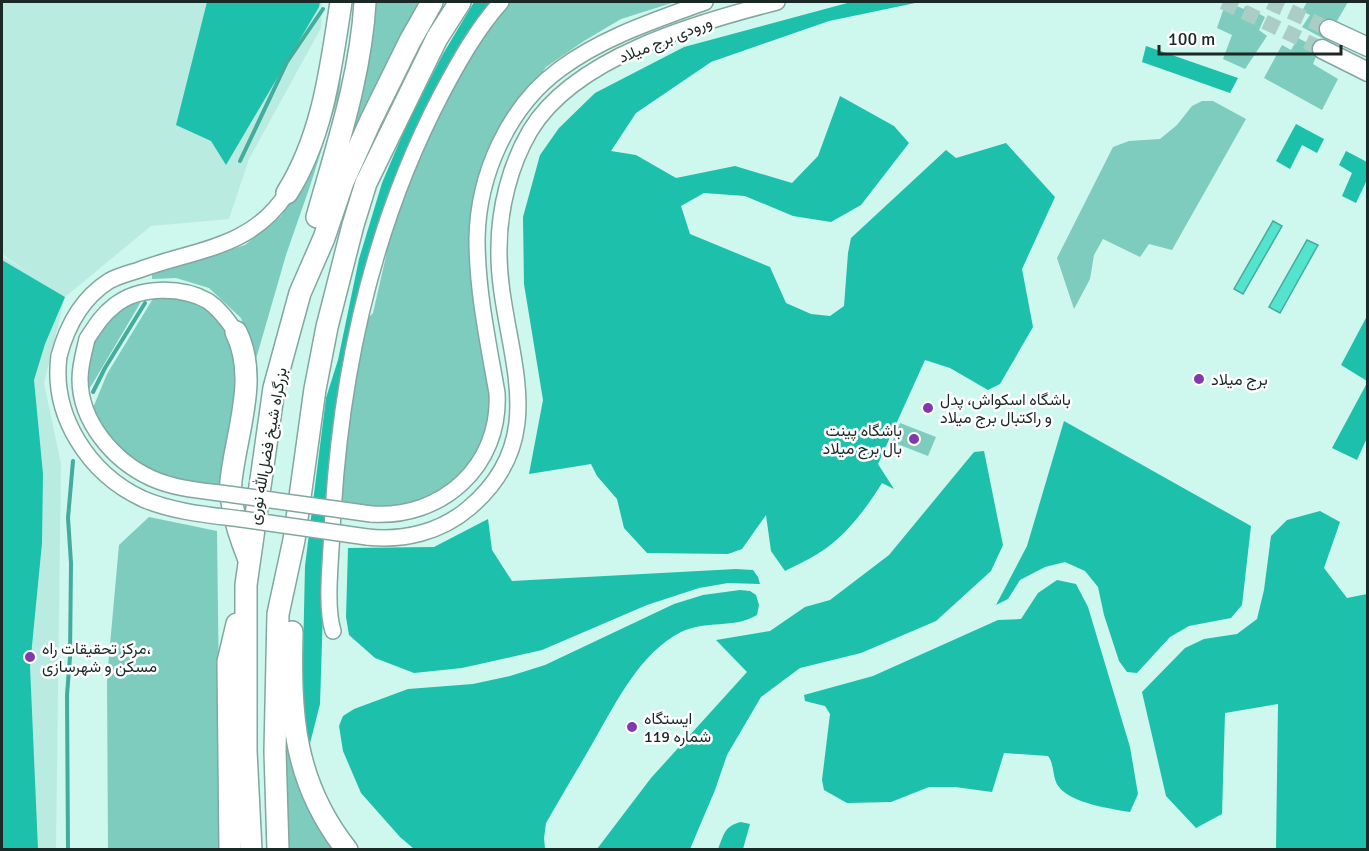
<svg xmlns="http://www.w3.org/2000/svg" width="1369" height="851" font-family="Signika,Vazirmatn,sans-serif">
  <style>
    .built { fill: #baebe1 }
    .green { fill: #7dccbd }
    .forest { fill: #1cc0ab }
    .water { fill: #54e4ce; stroke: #43ac9c; stroke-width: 1.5 }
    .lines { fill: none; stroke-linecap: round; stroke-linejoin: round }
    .stream { stroke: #43ac9c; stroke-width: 4 }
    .tertiary-tunnel { stroke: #aacec6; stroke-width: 15; stroke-dasharray: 15 8; stroke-linecap: butt }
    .tertiary-casing { stroke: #81a79f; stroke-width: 18 }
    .secondary-casing { stroke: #81a79f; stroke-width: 21 }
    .trunk-casing { stroke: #81a79f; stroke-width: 24 }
    .tertiary { stroke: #fff; stroke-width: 15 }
    .secondary { stroke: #fff; stroke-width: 18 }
    .trunk { stroke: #fff; stroke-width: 21 }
    .tertiary-bridge-casing { stroke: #81a79f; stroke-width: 18; stroke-linecap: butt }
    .tertiary-bridge { stroke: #fff; stroke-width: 15 }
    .poi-dot { fill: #803aad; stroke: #fff; stroke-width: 2 }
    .labels { text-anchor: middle; stroke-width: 5; stroke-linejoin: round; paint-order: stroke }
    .street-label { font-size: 16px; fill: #1a2926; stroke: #fff }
    .poi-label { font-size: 16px; fill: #1a2926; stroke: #fff; text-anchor: start }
  </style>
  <rect width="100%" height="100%" fill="#cef7ee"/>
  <path class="built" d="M2 2H322L321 28 249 159 229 219 151 226 65 297 44 383 61 464 56 849H2V256L29 273 2 254Z"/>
  <g class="green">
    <path d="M373 2H425L337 182Z"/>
    <path d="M507 2H675L621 19 584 41 546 67 532 86 481 181 493 403 480 449 467 469 455 481 420 503 379 509 339 505 344 436 364 322 373 313 386 256 383 248 405 183 465 58Z"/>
    <path d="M1226 2 1244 9 1245 6 1265 17 1259 30 1267 36 1245 69 1223 59 1232 35 1217 28Z"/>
    <path d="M1307 2H1348L1326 40 1302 27 1310 15 1302 11Z"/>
    <path d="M1298 38 1319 49 1313 64 1338 79 1322 110 1264 78 1282 45 1291 50Z"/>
    <path d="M341 77 339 95 310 186 286 255 256 359 241 318 209 288 176 278 152 279V274L245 245 281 216 311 168 338 79Z"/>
    <path d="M1202 101H1213L1246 119 1172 250 1149 244 1140 257 1103 239 1094 255 1090 279 1074 309 1057 258 1113 147 1129 141 1160 139 1177 125 1192 106Z"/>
    <path d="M154 297H174L194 302 211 313 225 328 240 367 222 487C164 478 117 469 93 408L107 374Z"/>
    <path d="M142 300 93 383 88 390C84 347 101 316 142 300Z"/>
    <path d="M900 423 936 437 928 456 892 442Z"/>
    <path d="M149 517 217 531 221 849 108 850 107 678 119 545Z"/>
    <path d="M286 675 337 849H288L284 789Z"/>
  </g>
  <g class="forest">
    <path d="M207 2H320L319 7 226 165 211 141 176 125Z"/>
    <path d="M474 2H494L381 220 359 289 335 414 325 547 320 704 308 751 302 702 305 566 326 398 338 360 359 259 382 183 407 124 443 54Z"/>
    <path d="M851 2H920L829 21 711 62 636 113 611 151 636 155 676 178 735 166 792 183 818 156 840 96 894 126 909 143 861 205 831 222 793 216 745 196 704 193 681 206 690 234 770 267 786 303 811 314 830 316 844 306 848 253 851 238 946 150 956 158 1006 143 1055 197 1022 269 1033 327 1000 384 988 390 950 368 925 360 878 464 894 489 882 483C865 510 846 536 819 553 808 560 796 565 785 571L771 551 766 515 742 549 728 554 647 553 624 528 617 499 597 476 591 464 529 474 543 400 524 284 523 217 540 155 559 128 595 93 684 47Z"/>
    <path d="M1146 46 1238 78 1230 93 1142 62Z"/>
    <path d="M1296 124 1324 139 1317 153 1302 145 1290 169 1276 161Z"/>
    <path d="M1346 151 1367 162V182H1366L1356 203 1342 196 1352 173 1339 165Z"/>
    <path d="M2 260 65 297 45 344 34 380 43 474 42 543 30 666 38 849H2Z"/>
    <path d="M1367 316V381L1341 365Z"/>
    <path d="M1367 383V438L1357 460 1332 448Z"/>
    <path d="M1064 421 1251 526 1242 605 1231 618 1189 626 1170 637 1137 673 1127 672 1119 661 1104 615 1098 587 1085 571 1065 562 1045 567 1020 580 1008 599 996 605 1027 546Z"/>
    <path d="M984 451 1003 545 991 571 936 621 861 653 800 668 761 697 727 755 715 790 690 849H597L651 778 747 672 716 640 770 631 805 607 830 600 889 555 974 452Z"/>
    <path d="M1320 511 1340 522 1324 568 1347 598 1367 594V849H1276L1278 704 1225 713 1222 814 1196 828 1166 796 1142 692 1185 648 1204 639 1237 634 1257 619 1264 590 1271 536 1287 520Z"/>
    <path d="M488 519 492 550 512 581 736 569 753 570 758 577 760 584 728 583 699 588 647 605 542 650 462 668 414 673 375 658 349 635 346 617 348 548 434 547Z"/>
    <path d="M1057 580 1076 584 1088 607 1130 747 1138 794 1130 812C1111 809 1071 803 1059 787 1052 779 1055 765 1048 756L1004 753 992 792 955 787H929L891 802 847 803 824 790 822 780 830 714 825 706 805 701 804 695 873 676 998 620 1021 619 1038 593Z"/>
    <path d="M740 590 750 591 756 595 759 605 757 615C734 629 705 620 681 632 640 653 617 701 595 739 579 767 562 795 546 823L544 838 545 849H414L400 837 361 793 343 751 339 726 343 716 354 709 408 689 473 684 510 676 545 665 674 604 703 595Z"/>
    <path d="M741 822 750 824 743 849H718C724 835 724 826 741 822Z"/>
  </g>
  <g class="water">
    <path d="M1273 221 1282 226 1243 294 1234 289Z"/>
    <path d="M1307 240 1318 245 1280 313 1269 307Z"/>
  </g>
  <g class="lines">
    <g class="stream">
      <path d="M240 161 287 62 323 9"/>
      <path d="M93 392 105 368 145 303"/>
      <path d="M68 850 67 695 70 657 71 563 68 518 73 461"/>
    </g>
    <g class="tertiary-tunnel">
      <path d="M1223 2 1322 49"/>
      <path d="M1269 2 1329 29"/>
    </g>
    <defs>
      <g id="tertiary">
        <path d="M87 339C95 327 102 315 114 306 138 286 181 286 208 301 220 309 228 321 236 332"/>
        <path d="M59 356C67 326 82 298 109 281 118 276 130 273 139 270 195 249 251 249 287 193"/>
        <path d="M371 514C442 519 501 466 497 393 488 342 477 290 477 239 478 175 508 107 560 69 603 37 656 20 705 2"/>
        <path d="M367 537C404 541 441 532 469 508 559 432 497 342 499 248 499 209 510 165 530 131 574 57 698 22 777 2"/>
        <path d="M333 631C325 607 331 558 332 531 339 380 371 228 442 93 459 61 477 29 501 2"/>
      </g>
      <g id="secondary">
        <path d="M1329 29 1368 47"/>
        <path d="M1322 49 1368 72"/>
      </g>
      <g id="trunk">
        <path d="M287 193C323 136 331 67 341 2"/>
        <path d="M317 217C337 146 361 75 365 2"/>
        <path d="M236 332C259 378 236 433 231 481 229 504 240 537 248 557"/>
        <path d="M292 632C290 714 293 782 347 850"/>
        <path d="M230 850 228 662 237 624"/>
        <path d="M251 850 246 751V585L274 388 300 293 324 238 343 182 371 120 410 41 432 2"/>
        <path d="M278 850 275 751 278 614 294 540 315 389 327 327 353 225 366 183 437 38 460 2"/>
      </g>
    </defs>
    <use href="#tertiary" class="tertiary-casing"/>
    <use href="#secondary" class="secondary-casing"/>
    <use href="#trunk" class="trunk-casing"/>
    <use href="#tertiary" class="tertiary"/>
    <use href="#secondary" class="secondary"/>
    <use href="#trunk" class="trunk"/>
    <defs>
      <g id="tertiary-bridge">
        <path d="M87 339C84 352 80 365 80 379 80 422 114 461 151 478 177 490 208 491 235 495 281 501 326 508 371 514"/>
        <path d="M59 356C51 416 89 474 143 499 173 512 209 515 241 519 283 525 325 531 367 537"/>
      </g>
    </defs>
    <use href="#tertiary-bridge" class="tertiary-bridge-casing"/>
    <use href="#tertiary-bridge" class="tertiary-bridge"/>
  </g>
  <g class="poi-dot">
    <circle cx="1199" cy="379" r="6"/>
    <circle cx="928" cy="408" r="6"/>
    <circle cx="914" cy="439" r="6"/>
    <circle cx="30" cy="657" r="6"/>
    <circle cx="632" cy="727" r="6"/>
  </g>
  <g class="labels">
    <g class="street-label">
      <text transform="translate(665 39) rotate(-22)" y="6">ورودی برج میلاد</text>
      <text transform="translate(267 446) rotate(-80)" y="6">بزرگراه شیخ فضل‌الله نوری</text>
    </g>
    <g class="poi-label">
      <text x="1211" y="385">برج میلاد</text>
      <text x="940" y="405">باشگاه اسکواش، پدل<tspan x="940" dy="18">و راکتبال برج میلاد</tspan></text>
      <text x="902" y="436" text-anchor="end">باشگاه پینت<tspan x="902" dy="18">بال برج میلاد</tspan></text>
      <text x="42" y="654">مرکز تحقیقات راه،<tspan x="42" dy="18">مسکن و شهرسازی</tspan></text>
      <text x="644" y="724">ایستگاه<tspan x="644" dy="18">شماره 119</tspan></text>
    </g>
  </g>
  <rect width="1369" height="851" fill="none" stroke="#1a2926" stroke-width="6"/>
  <path d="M1159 45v9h182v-9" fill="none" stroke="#1a2926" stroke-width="3"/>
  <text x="1168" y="45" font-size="18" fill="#1a2926" stroke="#ffffff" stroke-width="4.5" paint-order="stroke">100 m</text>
</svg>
